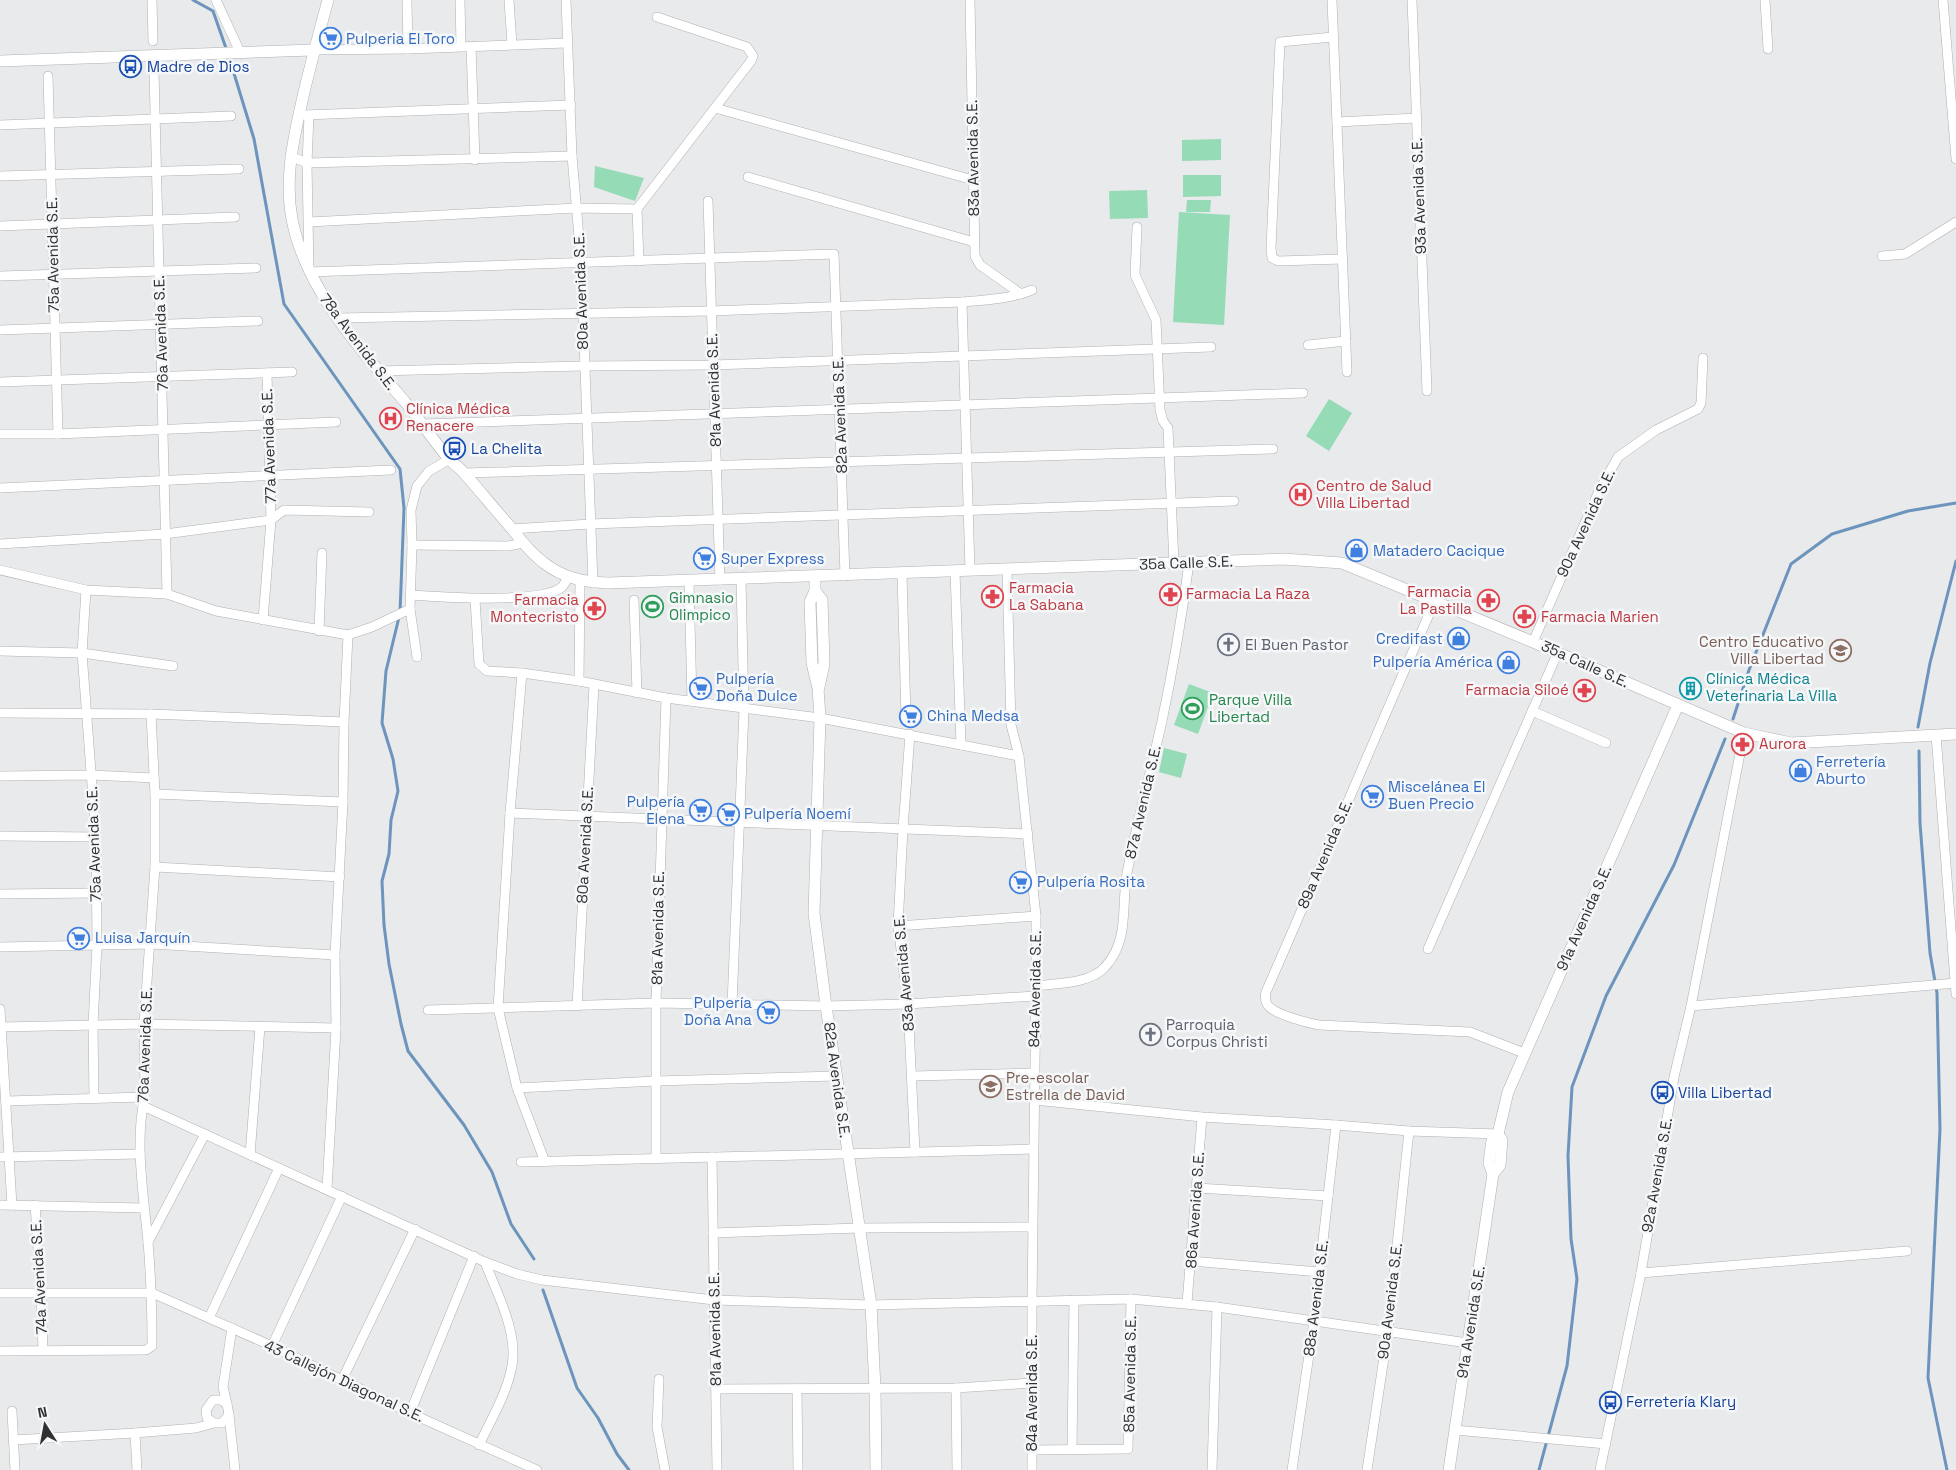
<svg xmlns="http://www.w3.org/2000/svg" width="1956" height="1470" font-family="'Space Grotesk',sans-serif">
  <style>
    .green { fill: #94dbb6 }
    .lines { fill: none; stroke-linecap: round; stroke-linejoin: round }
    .stream { stroke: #6c94bc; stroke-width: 3 }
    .street-casing { stroke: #afb0b2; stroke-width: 10 }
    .secondary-casing { stroke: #afb0b2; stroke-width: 12 }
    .street { stroke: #fff; stroke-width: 9 }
    .secondary { stroke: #fff; stroke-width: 11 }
    .labels { text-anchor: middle; stroke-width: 5; stroke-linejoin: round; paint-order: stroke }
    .shop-label { font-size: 15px; fill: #366cbe; stroke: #f5f7f9; text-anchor: start }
    .transit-label { font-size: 15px; fill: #164399; stroke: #f5f7f9; text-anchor: start }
    .street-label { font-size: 15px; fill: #313132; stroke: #f5f7f9 }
    .health-label { font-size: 15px; fill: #be3a42; stroke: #f5f7f9; text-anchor: start }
    .leisure-label { font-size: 15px; fill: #27864d; stroke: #f5f7f9; text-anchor: start }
    .education-label { font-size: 15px; fill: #785e54; stroke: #f5f7f9; text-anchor: end }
    .worship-label { font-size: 15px; fill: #5b616d; stroke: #f5f7f9; text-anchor: start }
    .culture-label { font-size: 15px; fill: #0d838f; stroke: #f5f7f9; text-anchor: start }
  </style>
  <rect width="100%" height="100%" fill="#e8eaec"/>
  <g class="green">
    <path d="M1221 139V160L1182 161V140Z"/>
    <path d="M595 166 644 178 635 201 594 187Z"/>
    <path d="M1183 175H1221V196L1183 197Z"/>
    <path d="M1147 190 1148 218 1110 219 1109 191Z"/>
    <path d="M1187 200H1211L1210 212H1186Z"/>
    <path d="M1179 212 1230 215 1224 325 1173 322Z"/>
    <path d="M1329 399 1352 413 1329 451 1306 436Z"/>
    <path d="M1189 684 1213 693 1198 734 1174 725Z"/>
    <path d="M1164 748 1187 754 1181 778 1159 772Z"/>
  </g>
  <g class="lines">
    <g class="stream">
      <path d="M193 0 213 11 227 51"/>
      <path d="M229 57 254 139 284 304 400 469 404 508 400 613 386 671 382 723 393 759 398 791 391 820 389 854 382 881 384 925 389 964 401 1024 408 1051 464 1125 492 1172 511 1224 534 1259"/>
      <path d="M1733 719 1749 670 1791 564 1832 534 1908 511 1956 503"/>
      <path d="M1918 727 1930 663 1956 561"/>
      <path d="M1919 751 1920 823 1930 953 1937 993 1940 1129 1928 1378 1947 1470"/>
      <path d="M543 1290 577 1388 598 1418 617 1454 629 1470"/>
      <path d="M1539 1470 1567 1366 1577 1279 1571 1239 1568 1156 1572 1087 1606 996 1674 865 1725 739"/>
    </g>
    <defs>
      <g id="street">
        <path d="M152 0 153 41"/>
        <path d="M216 0 240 52"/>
        <path d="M407 0 408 49"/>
        <path d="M460 0 461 46"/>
        <path d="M509 0 512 44"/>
        <path d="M566 0 572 156 581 261 593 583"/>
        <path d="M970 0 975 256 980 265 1021 294"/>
        <path d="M1332 0 1347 372"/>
        <path d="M1412 0 1427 391"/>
        <path d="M1765 0 1768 49"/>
        <path d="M1943 0 1956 159"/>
        <path d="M1333 37 1280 42 1271 248 1272 258 1278 261 1343 259"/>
        <path d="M471 46 475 160"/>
        <path d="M313 50 408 49 566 43"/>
        <path d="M154 71 167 594"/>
        <path d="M48 76 58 434"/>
        <path d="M715 108 973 180"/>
        <path d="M304 115 571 105"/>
        <path d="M309 115 307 163 572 156"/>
        <path d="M1337 122 1416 118"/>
        <path d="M0 125 231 116"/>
        <path d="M290 156 307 163 309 272C484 265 659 260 834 254L845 576"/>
        <path d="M0 176 239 169"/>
        <path d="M748 177 974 242"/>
        <path d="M708 201 720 580"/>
        <path d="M637 209 639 261"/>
        <path d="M309 222 577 208 637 209 751 61 753 56 747 47 657 17"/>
        <path d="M0 226 235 217"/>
        <path d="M1137 227 1135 275 1156 320 1160 410 1163 421 1168 428 1174 564"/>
        <path d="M1882 256 1905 254 1956 222"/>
        <path d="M0 276 256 268"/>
        <path d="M962 302 970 570"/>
        <path d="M339 318 711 311 962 302C985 300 1010 299 1032 290"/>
        <path d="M0 330 258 321"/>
        <path d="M1308 345 1346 341"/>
        <path d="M378 371 584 366 713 365 1211 347"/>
        <path d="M0 382 292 372"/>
        <path d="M423 424 1303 393"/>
        <path d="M0 434H58L336 422"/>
        <path d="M464 473C734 467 1003 455 1273 449"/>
        <path d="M0 488 391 470"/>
        <path d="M511 529 590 524 1234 501"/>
        <path d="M0 544 165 534 271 520 284 510 369 512"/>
        <path d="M412 545 508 546 523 543"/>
        <path d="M1007 569 1011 725 1019 756 1036 916V986L1032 1302V1470"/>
        <path d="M0 570 86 590 167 594 216 611 348 635 372 627 410 609"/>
        <path d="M955 571 961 745"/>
        <path d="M902 574 906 717"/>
        <path d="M689 581 692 701"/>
        <path d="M86 590 82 653 96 837 97 945 93 1025 94 1098"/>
        <path d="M411 595C439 597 542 604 562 587 564 585 566 580 569 578"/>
        <path d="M475 599 479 664 487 671 522 673 579 681 666 698 820 718 1019 756"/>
        <path d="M634 600 637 693"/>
        <path d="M1435 601C1377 731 1323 862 1266 992 1265 996 1265 1000 1267 1004 1272 1014 1308 1023 1319 1025L1470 1032 1524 1053"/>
        <path d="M263 620 271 520 267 373"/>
        <path d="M319 631 322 553"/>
        <path d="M1533 642 1599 491 1618 457 1656 430 1698 409 1701 403 1703 358"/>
        <path d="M0 651 82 653 173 666"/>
        <path d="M417 657 410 609 412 545 411 510 417 486 429 471 450 459"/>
        <path d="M522 673 510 813 498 1008 517 1088 545 1162"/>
        <path d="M579 681 580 581"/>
        <path d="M1532 711 1606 743"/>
        <path d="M0 713 151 714 344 722"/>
        <path d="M910 734 903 829 898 926 908 1004 915 1152"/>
        <path d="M1936 735 1956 994"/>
        <path d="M0 776 92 775 154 778"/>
        <path d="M155 794 343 802"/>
        <path d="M510 813 1028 834"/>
        <path d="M0 836 96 837"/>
        <path d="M155 867 340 877"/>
        <path d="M0 894 97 893"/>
        <path d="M898 926 1036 916"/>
        <path d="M0 947 151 944 335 955"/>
        <path d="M1428 949 1558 652"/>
        <path d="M1036 986C1057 983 1090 984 1105 967 1130 940 1121 905 1127 873 1137 822 1151 771 1162 721 1173 669 1182 616 1189 563"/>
        <path d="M732 1005 744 710 741 579"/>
        <path d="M577 1006 594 685"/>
        <path d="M1691 1006 1956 983"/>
        <path d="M0 1009 12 1205"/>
        <path d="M428 1010 656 1003 826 1006 908 1004 1035 996"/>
        <path d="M1 1027 144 1024 336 1028"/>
        <path d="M912 1076 1034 1073"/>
        <path d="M517 1088 656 1081 837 1076"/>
        <path d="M1034 1100 1202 1117 1336 1125 1409 1131 1498 1134"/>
        <path d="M6 1101 145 1097"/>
        <path d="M143 1106 485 1262 517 1274 542 1280 714 1300 871 1305 1131 1299 1217 1307 1468 1343"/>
        <path d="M250 1155 260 1027"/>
        <path d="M0 1157 140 1154"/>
        <path d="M712 1157 717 1470"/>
        <path d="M656 1159V1003L666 698"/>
        <path d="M521 1162 1033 1149"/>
        <path d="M1197 1188 1328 1196"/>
        <path d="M327 1189 336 1028 335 955 343 802 344 722 348 635"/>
        <path d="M0 1205 144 1208"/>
        <path d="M35 1205 41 1293 43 1350"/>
        <path d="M713 1233 859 1228 1032 1227"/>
        <path d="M148 1242 205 1134"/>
        <path d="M1191 1261 1319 1272"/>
        <path d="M1641 1273 1907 1251"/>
        <path d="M0 1293H152L272 1346 410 1413 537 1470"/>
        <path d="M1187 1303 1202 1117"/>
        <path d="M209 1318 279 1168"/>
        <path d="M272 1346 342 1196"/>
        <path d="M0 1351 146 1350 152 1346C152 1311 151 1277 148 1242 144 1198 134 1139 145 1097L144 1024 155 867V794L151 714"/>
        <path d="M659 1379 657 1427 665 1470"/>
        <path d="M342 1380 415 1229"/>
        <path d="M956 1388 957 1470"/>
        <path d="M716 1389 956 1388 1032 1383"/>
        <path d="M797 1389 798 1470"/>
        <path d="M227 1404 223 1387 232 1328"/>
        <path d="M12 1411 15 1470"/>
        <path d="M410 1413 474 1256"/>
        <path d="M229 1415 235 1470"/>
        <path d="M1455 1430 1606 1444"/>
        <path d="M135 1433 137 1470"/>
        <path d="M13 1440 135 1433 196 1428 214 1423H222L229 1415 227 1404 221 1400H213L206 1410 207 1418 214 1423"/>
        <path d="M479 1445C491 1420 507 1393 512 1366 518 1331 497 1294 485 1262"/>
        <path d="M1032 1450 1128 1449 1131 1299"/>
        <path d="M1072 1450 1074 1300"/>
        <path d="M1212 1470 1217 1307"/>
        <path d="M1292 1470 1314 1321 1336 1125"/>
        <path d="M1367 1470 1388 1331 1409 1131"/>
        <path d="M1600 1470 1641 1273 1674 1077 1691 1006 1744 733"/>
      </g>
      <g id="secondary">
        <path d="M328 0C318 37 308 73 300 110 292 146 285 182 292 219 305 289 361 350 406 403 421 421 434 442 450 460 454 464 460 468 464 473 480 491 497 512 513 530 522 542 532 554 544 563 563 578 584 582 608 583L1283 559 1342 563 1533 642 1744 733 1791 743 1956 734"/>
        <path d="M0 61 313 50"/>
        <path d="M815 577V591L810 602 812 663 818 688 820 718 814 913 826 1006 871 1305 875 1389 876 1470"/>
        <path d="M815 591 822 600 824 664 819 687"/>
        <path d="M1493 1174 1489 1163 1492 1140 1498 1134 1508 1092 1678 705"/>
        <path d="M1449 1470 1493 1174 1500 1165 1502 1140 1498 1134"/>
      </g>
    </defs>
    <use href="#street" class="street-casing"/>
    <use href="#secondary" class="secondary-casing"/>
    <use href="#street" class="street"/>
    <use href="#secondary" class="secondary"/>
  </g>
  <defs>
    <symbol id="supermarket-ring" viewBox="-11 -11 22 22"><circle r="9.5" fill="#f5f7f9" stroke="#3f7fe0" stroke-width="1.5"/><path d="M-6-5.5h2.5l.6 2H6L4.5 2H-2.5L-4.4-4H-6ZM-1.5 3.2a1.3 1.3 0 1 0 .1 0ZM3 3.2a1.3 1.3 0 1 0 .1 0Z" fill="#3f7fe0"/></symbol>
    <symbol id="bus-ring" viewBox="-11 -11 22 22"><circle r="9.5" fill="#f5f7f9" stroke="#1a4fb4" stroke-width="1.5"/><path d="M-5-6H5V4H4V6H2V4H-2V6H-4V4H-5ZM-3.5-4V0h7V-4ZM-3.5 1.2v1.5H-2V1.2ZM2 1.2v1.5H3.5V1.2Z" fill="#1a4fb4"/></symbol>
    <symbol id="hospital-ring" viewBox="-11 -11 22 22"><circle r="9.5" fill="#f5f7f9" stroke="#e0444e" stroke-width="1.5"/><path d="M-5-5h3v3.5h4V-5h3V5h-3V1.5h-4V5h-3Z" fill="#e0444e"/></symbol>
    <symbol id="shop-ring" viewBox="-11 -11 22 22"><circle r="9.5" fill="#f5f7f9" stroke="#3f7fe0" stroke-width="1.5"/><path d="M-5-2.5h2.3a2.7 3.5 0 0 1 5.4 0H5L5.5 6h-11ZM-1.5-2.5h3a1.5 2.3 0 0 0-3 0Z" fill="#3f7fe0"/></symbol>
    <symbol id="pharmacy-ring" viewBox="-11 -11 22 22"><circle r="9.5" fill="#f5f7f9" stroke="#e0444e" stroke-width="1.5"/><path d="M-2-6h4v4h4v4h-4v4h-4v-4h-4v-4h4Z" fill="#e0444e"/></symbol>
    <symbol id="stadium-ring" viewBox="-11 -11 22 22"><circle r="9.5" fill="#f5f7f9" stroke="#2e9e5b" stroke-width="1.5"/><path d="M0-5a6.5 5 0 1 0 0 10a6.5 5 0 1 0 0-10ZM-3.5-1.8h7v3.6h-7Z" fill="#2e9e5b"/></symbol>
    <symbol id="church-ring" viewBox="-11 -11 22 22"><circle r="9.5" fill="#f5f7f9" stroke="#6b7280" stroke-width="1.5"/><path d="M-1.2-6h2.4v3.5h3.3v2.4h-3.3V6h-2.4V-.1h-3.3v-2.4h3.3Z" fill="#6b7280"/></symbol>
    <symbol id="school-ring" viewBox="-11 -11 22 22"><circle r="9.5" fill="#f5f7f9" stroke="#8d6e63" stroke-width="1.5"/><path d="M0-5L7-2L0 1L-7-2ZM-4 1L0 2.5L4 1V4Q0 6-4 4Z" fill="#8d6e63"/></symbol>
    <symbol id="building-ring" viewBox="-11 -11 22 22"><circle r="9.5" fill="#f5f7f9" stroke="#0f9aa8" stroke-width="1.5"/><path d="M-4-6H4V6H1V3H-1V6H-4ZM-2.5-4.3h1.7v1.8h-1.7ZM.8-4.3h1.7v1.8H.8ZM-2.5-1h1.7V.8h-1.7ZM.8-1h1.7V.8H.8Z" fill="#0f9aa8"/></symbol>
  </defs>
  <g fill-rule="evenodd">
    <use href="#supermarket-ring" x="318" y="26" width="25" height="25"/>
    <use href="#bus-ring" x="118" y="54" width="25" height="25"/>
    <use href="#hospital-ring" x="378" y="406" width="25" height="25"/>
    <use href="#bus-ring" x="442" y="436" width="25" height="25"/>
    <use href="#hospital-ring" x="1288" y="482" width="25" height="25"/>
    <use href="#shop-ring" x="1344" y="538" width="25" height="25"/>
    <use href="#supermarket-ring" x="692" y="546" width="25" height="25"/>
    <use href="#pharmacy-ring" x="1158" y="582" width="25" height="25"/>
    <use href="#pharmacy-ring" x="980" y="584" width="25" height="25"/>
    <use href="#pharmacy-ring" x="1476" y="588" width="25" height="25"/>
    <use href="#stadium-ring" x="640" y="594" width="25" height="25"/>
    <use href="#pharmacy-ring" x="582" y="596" width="25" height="25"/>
    <use href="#pharmacy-ring" x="1512" y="604" width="25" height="25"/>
    <use href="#shop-ring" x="1446" y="626" width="25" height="25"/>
    <use href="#church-ring" x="1216" y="632" width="25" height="25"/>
    <use href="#school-ring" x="1828" y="638" width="25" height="25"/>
    <use href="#shop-ring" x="1496" y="650" width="25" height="25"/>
    <use href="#supermarket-ring" x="688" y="676" width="25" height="25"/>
    <use href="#building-ring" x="1678" y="676" width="25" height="25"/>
    <use href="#pharmacy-ring" x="1572" y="678" width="25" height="25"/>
    <use href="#stadium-ring" x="1180" y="696" width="25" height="25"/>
    <use href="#supermarket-ring" x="898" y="704" width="25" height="25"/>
    <use href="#pharmacy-ring" x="1730" y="732" width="25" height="25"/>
    <use href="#shop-ring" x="1788" y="758" width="25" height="25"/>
    <use href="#supermarket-ring" x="1360" y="784" width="25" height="25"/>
    <use href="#supermarket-ring" x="688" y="798" width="25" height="25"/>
    <use href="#supermarket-ring" x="716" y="802" width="25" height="25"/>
    <use href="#supermarket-ring" x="1008" y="870" width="25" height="25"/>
    <use href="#supermarket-ring" x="66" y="926" width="25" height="25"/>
    <use href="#supermarket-ring" x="756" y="1000" width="25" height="25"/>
    <use href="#church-ring" x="1138" y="1022" width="25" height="25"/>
    <use href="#school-ring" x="978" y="1074" width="25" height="25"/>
    <use href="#bus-ring" x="1650" y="1080" width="25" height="25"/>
    <use href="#bus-ring" x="1598" y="1390" width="25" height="25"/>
  </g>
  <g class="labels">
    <g class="shop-label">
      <text x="346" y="44">Pulperia El Toro</text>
      <text x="1373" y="556">Matadero Cacique</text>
      <text x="721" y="564">Super Express</text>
      <text x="1443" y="644" text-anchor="end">Credifast</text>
      <text x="1493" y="667" text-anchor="end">Pulpería América</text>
      <text x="716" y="684">Pulpería<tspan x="716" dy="17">Doña Dulce</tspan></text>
      <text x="927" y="721">China Medsa</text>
      <text x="1816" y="767">Ferretería<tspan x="1816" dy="17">Aburto</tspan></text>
      <text x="1388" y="792">Miscelánea El<tspan x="1388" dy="17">Buen Precio</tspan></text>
      <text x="685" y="807" text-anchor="end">Pulpería<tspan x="685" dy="17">Elena</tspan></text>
      <text x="744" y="819">Pulpería Noemí</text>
      <text x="1037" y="887">Pulpería Rosita</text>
      <text x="95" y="943">Luisa Jarquín</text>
      <text x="752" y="1008" text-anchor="end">Pulpería<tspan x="752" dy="17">Doña Ana</tspan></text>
    </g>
    <g class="transit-label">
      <text x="147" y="72">Madre de Dios</text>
      <text x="471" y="454">La Chelita</text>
      <text x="1678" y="1098">Villa Libertad</text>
      <text x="1626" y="1407">Ferretería Klary</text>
    </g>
    <g class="street-label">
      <text transform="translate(973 158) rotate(-91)" y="5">83a Avenida S.E.</text>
      <text transform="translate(1419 196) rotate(-92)" y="5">93a Avenida S.E.</text>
      <text transform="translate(53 255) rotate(-91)" y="5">75a Avenida S.E.</text>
      <text transform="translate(581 291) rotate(-92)" y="5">80a Avenida S.E.</text>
      <text transform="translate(161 333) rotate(-92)" y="5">76a Avenida S.E.</text>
      <text transform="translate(358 342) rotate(53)" y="5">78a Avenida S.E.</text>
      <text transform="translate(714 390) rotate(-92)" y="5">81a Avenida S.E.</text>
      <text transform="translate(840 415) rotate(-92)" y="5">82a Avenida S.E.</text>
      <text transform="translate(269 446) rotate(-92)" y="5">77a Avenida S.E.</text>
      <text transform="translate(1586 523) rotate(-65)" y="5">90a Avenida S.E.</text>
      <text transform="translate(1186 563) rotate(-2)" y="5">35a Calle S.E.</text>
      <text transform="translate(1585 664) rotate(24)" y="5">35a Calle S.E.</text>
      <text transform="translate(1143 802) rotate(-77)" y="5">87a Avenida S.E.</text>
      <text transform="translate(94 844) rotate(-92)" y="5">75a Avenida S.E.</text>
      <text transform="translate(585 845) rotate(-87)" y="5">80a Avenida S.E.</text>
      <text transform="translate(1325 854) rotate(-67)" y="5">89a Avenida S.E.</text>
      <text transform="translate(1584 918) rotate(-66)" y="5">91a Avenida S.E.</text>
      <text transform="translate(658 928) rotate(-89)" y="5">81a Avenida S.E.</text>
      <text transform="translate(904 973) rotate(-95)" y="5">83a Avenida S.E.</text>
      <text transform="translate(1035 989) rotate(-89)" y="5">84a Avenida S.E.</text>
      <text transform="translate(145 1045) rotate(-88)" y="5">76a Avenida S.E.</text>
      <text transform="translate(837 1080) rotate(82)" y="5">82a Avenida S.E.</text>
      <text transform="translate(1657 1175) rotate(-80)" y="5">92a Avenida S.E.</text>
      <text transform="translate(1195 1210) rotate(-86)" y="5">86a Avenida S.E.</text>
      <text transform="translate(39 1277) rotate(-93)" y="5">74a Avenida S.E.</text>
      <text transform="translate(1316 1298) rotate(-83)" y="5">88a Avenida S.E.</text>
      <text transform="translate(1390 1301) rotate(-83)" y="5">90a Avenida S.E.</text>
      <text transform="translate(1471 1322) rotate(-81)" y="5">91a Avenida S.E.</text>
      <text transform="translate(715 1329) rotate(-91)" y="5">81a Avenida S.E.</text>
      <text transform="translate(1130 1374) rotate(-89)" y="5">85a Avenida S.E.</text>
      <text transform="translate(344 1381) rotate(25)" y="5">43 Callejón Diagonal S.E.</text>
      <text transform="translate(1032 1393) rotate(-90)" y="5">84a Avenida S.E.</text>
    </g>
    <g class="health-label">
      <text x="406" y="414">Clínica Médica<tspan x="406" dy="17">Renacere</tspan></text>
      <text x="1316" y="491">Centro de Salud<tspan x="1316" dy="17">Villa Libertad</tspan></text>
      <text x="1009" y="593">Farmacia<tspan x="1009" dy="17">La Sabana</tspan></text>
      <text x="1472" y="597" text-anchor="end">Farmacia<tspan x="1472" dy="17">La Pastilla</tspan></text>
      <text x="1186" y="599">Farmacia La Raza</text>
      <text x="579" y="605" text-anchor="end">Farmacia<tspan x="579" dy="17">Montecristo</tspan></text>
      <text x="1541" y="622">Farmacia Marien</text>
      <text x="1569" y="695" text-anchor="end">Farmacia Siloé</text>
      <text x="1759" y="749">Aurora</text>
    </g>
    <g class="leisure-label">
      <text x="669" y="603">Gimnasio<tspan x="669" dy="17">Olimpico</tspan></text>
      <text x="1209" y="705">Parque Villa<tspan x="1209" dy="17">Libertad</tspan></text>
    </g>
    <g class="education-label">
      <text x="1824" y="647">Centro Educativo<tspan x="1824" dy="17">Villa Libertad</tspan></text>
      <text x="1006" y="1083" text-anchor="start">Pre-escolar<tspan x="1006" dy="17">Estrella de David</tspan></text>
    </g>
    <g class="worship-label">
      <text x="1245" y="650">El Buen Pastor</text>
      <text x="1166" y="1030">Parroquia<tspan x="1166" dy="17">Corpus Christi</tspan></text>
    </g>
    <g class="culture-label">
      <text x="1706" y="684">Clínica Médica<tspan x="1706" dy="17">Veterinaria La Villa</tspan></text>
    </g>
  </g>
  <g transform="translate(45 1425) rotate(349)" stroke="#f5f7f9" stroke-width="4" paint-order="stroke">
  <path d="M0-4L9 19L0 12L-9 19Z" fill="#313132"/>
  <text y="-8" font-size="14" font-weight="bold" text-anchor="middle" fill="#313132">N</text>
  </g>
</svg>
